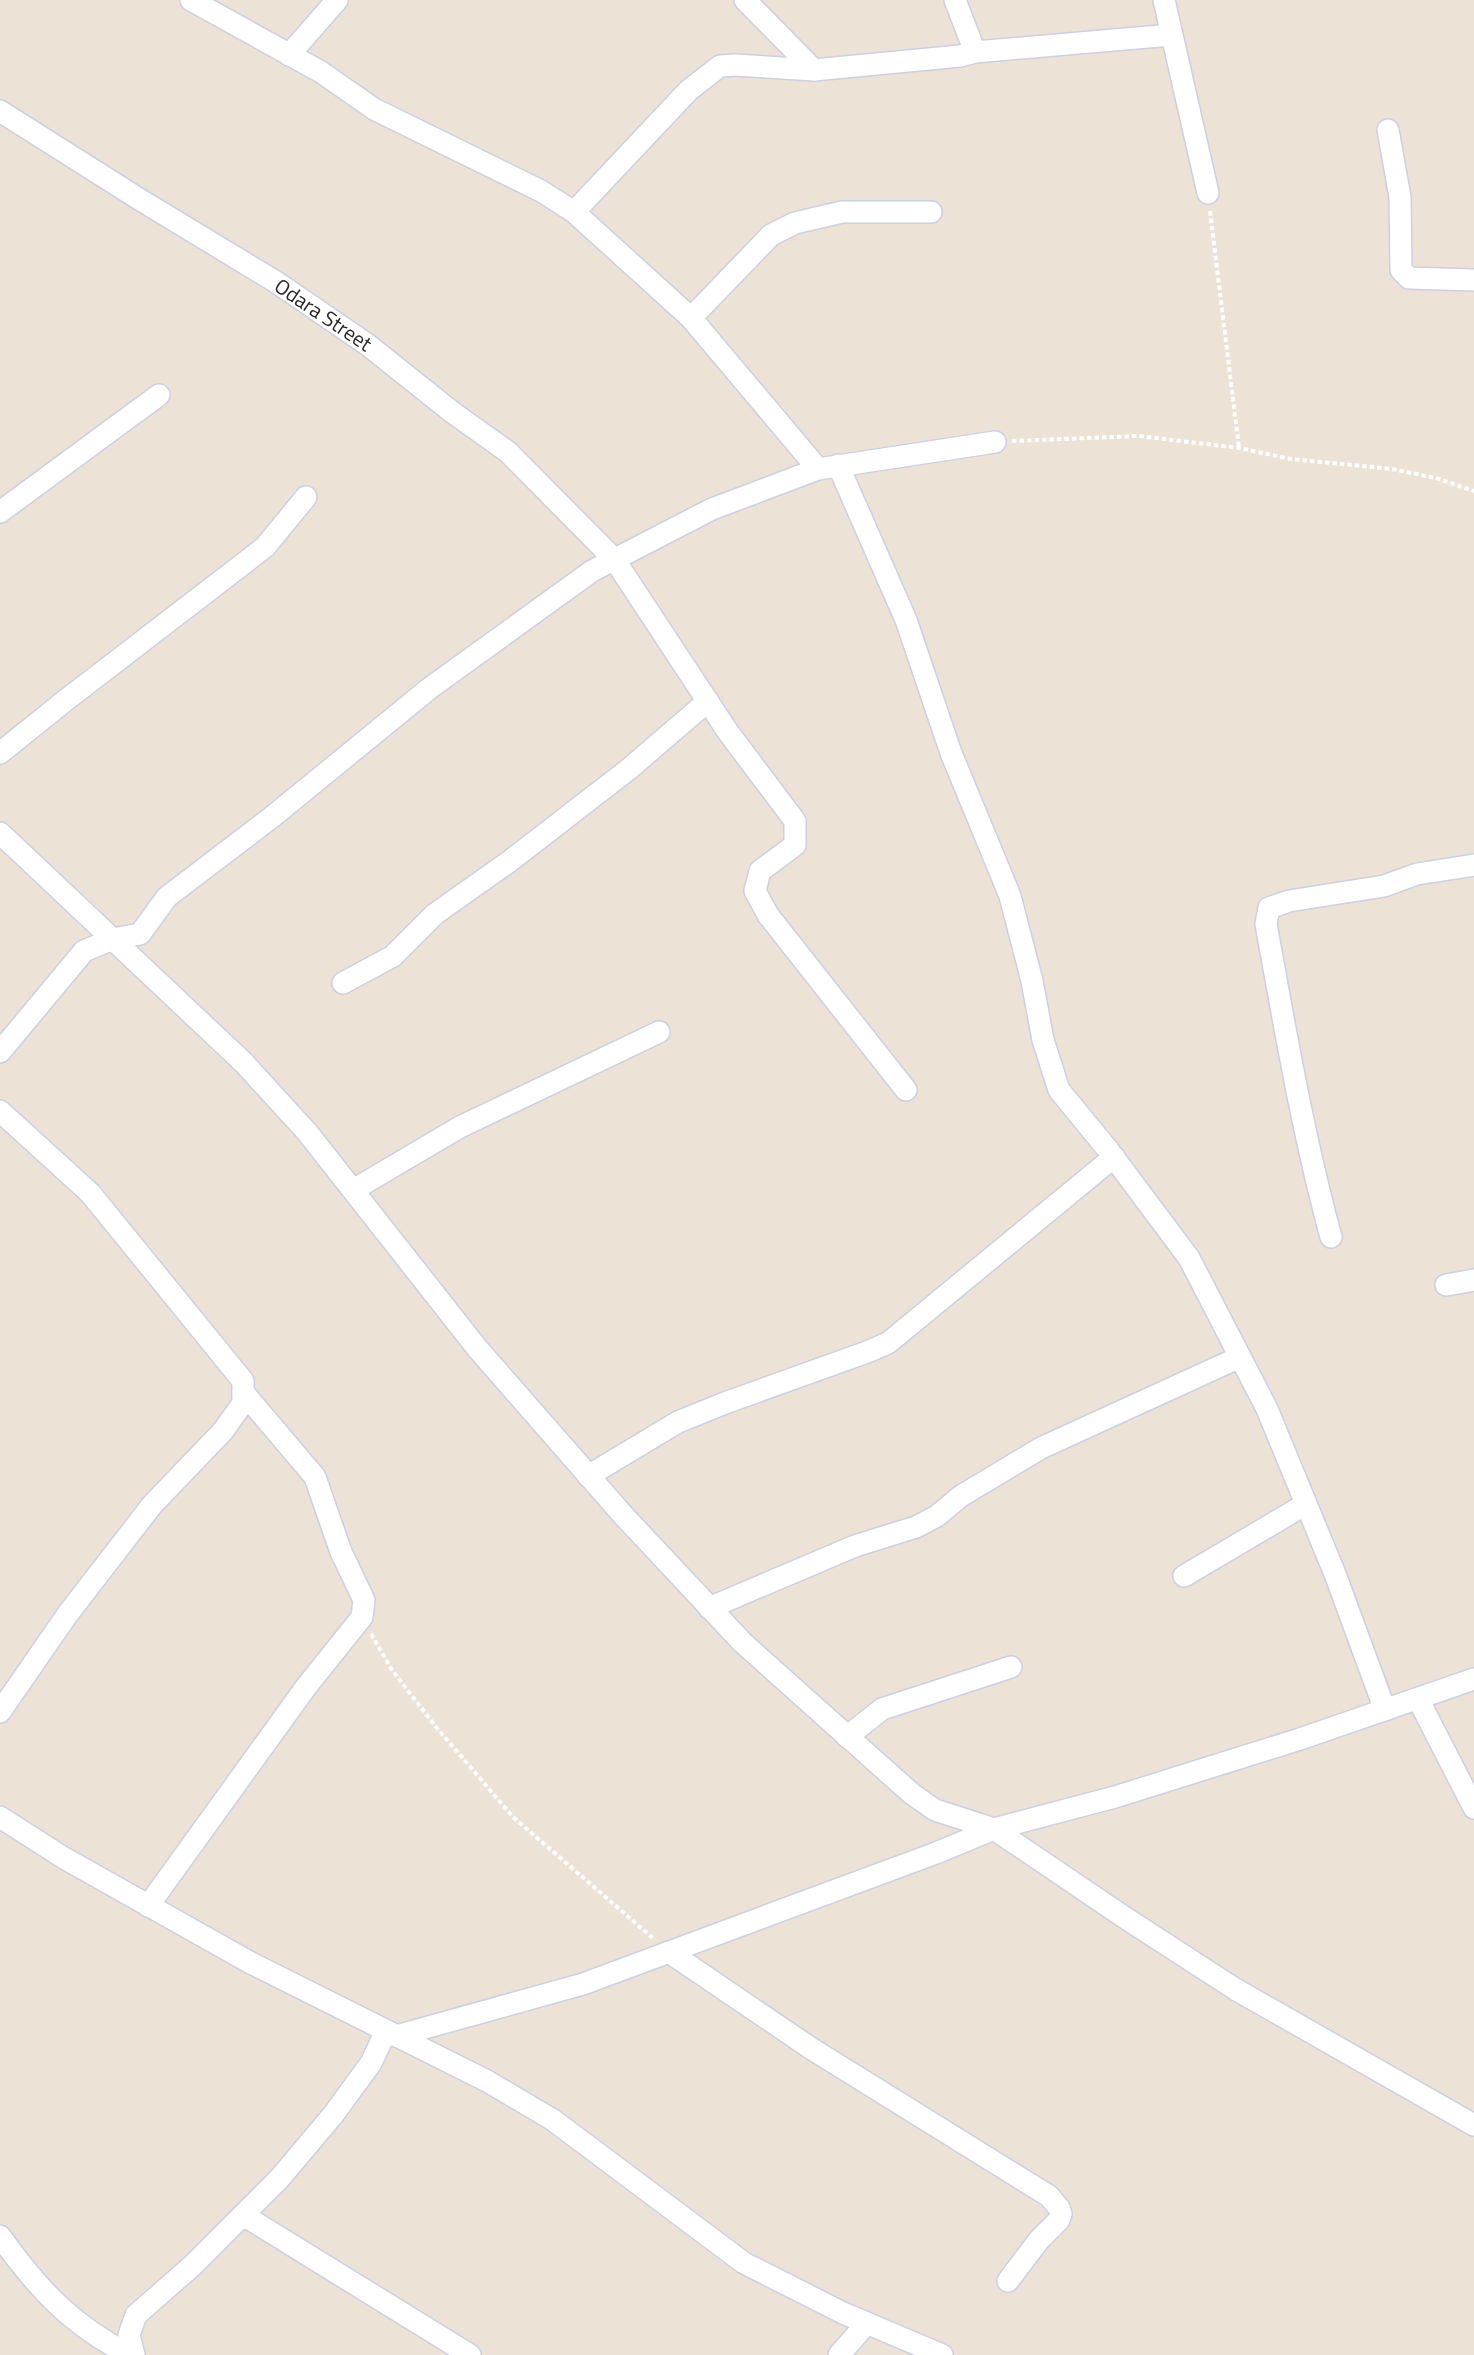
<svg xmlns="http://www.w3.org/2000/svg" width="1474" height="2355" font-family="'Titillium Web',sans-serif">
  <style>
    .lines { fill: none; stroke-linecap: round; stroke-linejoin: round }
    .minor-casing { stroke: #cbd0e2; stroke-width: 24 }
    .path { stroke: #fff; stroke-width: 4; stroke-dasharray: 4.5 3; stroke-linecap: butt }
    .minor { stroke: #fff; stroke-width: 21 }
    .labels { text-anchor: middle; stroke-width: 4.5; stroke-linejoin: round; paint-order: stroke }
    .street-label { font-size: 21px; fill: #272727; stroke: #fff }
  </style>
  <rect width="100%" height="100%" fill="#ece2d6"/>
  <g class="lines">
    <defs>
      <g id="minor">
        <path d="M191 0 321 72 374 109 541 191 574 212 691 318 818 469"/>
        <path d="M745 0 814 70"/>
        <path d="M1164 0 1208 193"/>
        <path d="M975 52 1171 35"/>
        <path d="M289 55 337 0"/>
        <path d="M0 111 139 199 276 282 368 345 452 412 508 452 614 559 728 732 795 821V845L760 871 755 891 768 915 906 1090"/>
        <path d="M1388 130 1400 197 1401 270 1409 278 1474 280"/>
        <path d="M574 212 689 90 720 66 735 65 814 70 960 56 975 52 955 0"/>
        <path d="M691 318 771 235 795 223 842 212H931"/>
        <path d="M838 465 906 620 951 753 1010 896 1032 981 1043 1040 1059 1090 1109 1151 1189 1258 1267 1409 1335 1574 1385 1710"/>
        <path d="M0 512 159 395"/>
        <path d="M0 753 66 700 265 547 306 497"/>
        <path d="M0 833 244 1063 307 1132 477 1348 623 1515 743 1643 912 1794 935 1810 994 1829 1124 1917 1235 1989 1474 2125"/>
        <path d="M343 983 393 956 435 914 510 861 629 769 708 701"/>
        <path d="M0 1052 84 951 113 939 140 934 167 897 272 817 430 688 592 571 712 509 818 469 995 442"/>
        <path d="M0 1111 90 1193 243 1381V1403L223 1431 152 1505 67 1615 0 1712"/>
        <path d="M353 1190 460 1127 659 1032"/>
        <path d="M1331 1237C1303 1134 1285 1029 1266 924L1269 908 1289 901 1384 886 1417 874 1474 865"/>
        <path d="M1446 1285 1474 1280"/>
        <path d="M588 1476 678 1422 725 1403 867 1352 888 1343 1114 1157"/>
        <path d="M1184 1576 1306 1504"/>
        <path d="M709 1608 855 1546 916 1527 937 1516 961 1496 1041 1448 1240 1357"/>
        <path d="M1418 1699 1474 1808"/>
        <path d="M847 1737 882 1709 1011 1667"/>
        <path d="M0 1817 64 1858 251 1963 487 2081 553 2120 744 2263 843 2313 942 2355"/>
        <path d="M148 1906 306 1687 362 1617 364 1600 341 1552 315 1477 243 1392"/>
        <path d="M669 1952 812 2049 1049 2196 1059 2208 1061 2214 1059 2220 1039 2240 1008 2281"/>
        <path d="M396 2036 583 1984 936 1853 994 1829 1115 1797 1300 1739 1474 1679"/>
        <path d="M243 2215 470 2355"/>
        <path d="M0 2236C37 2288 72 2326 130 2355"/>
        <path d="M134 2355 129 2335 136 2315 192 2266 279 2179 333 2115 371 2063 386 2031"/>
        <path d="M839 2355 867 2323"/>
      </g>
    </defs>
    <use href="#minor" class="minor-casing"/>
    <g class="path">
      <path d="M1210 211 1239 448"/>
      <path d="M1012 441 1139 436 1239 448 1291 459 1392 469 1436 478 1474 491"/>
      <path d="M371 1634 392 1670 436 1727 513 1817 654 1939"/>
    </g>
    <use href="#minor" class="minor"/>
  </g>
  <g class="labels">
    <g class="street-label">
      <text transform="translate(323 315) rotate(34)" y="7">Odara Street</text>
    </g>
  </g>
</svg>
